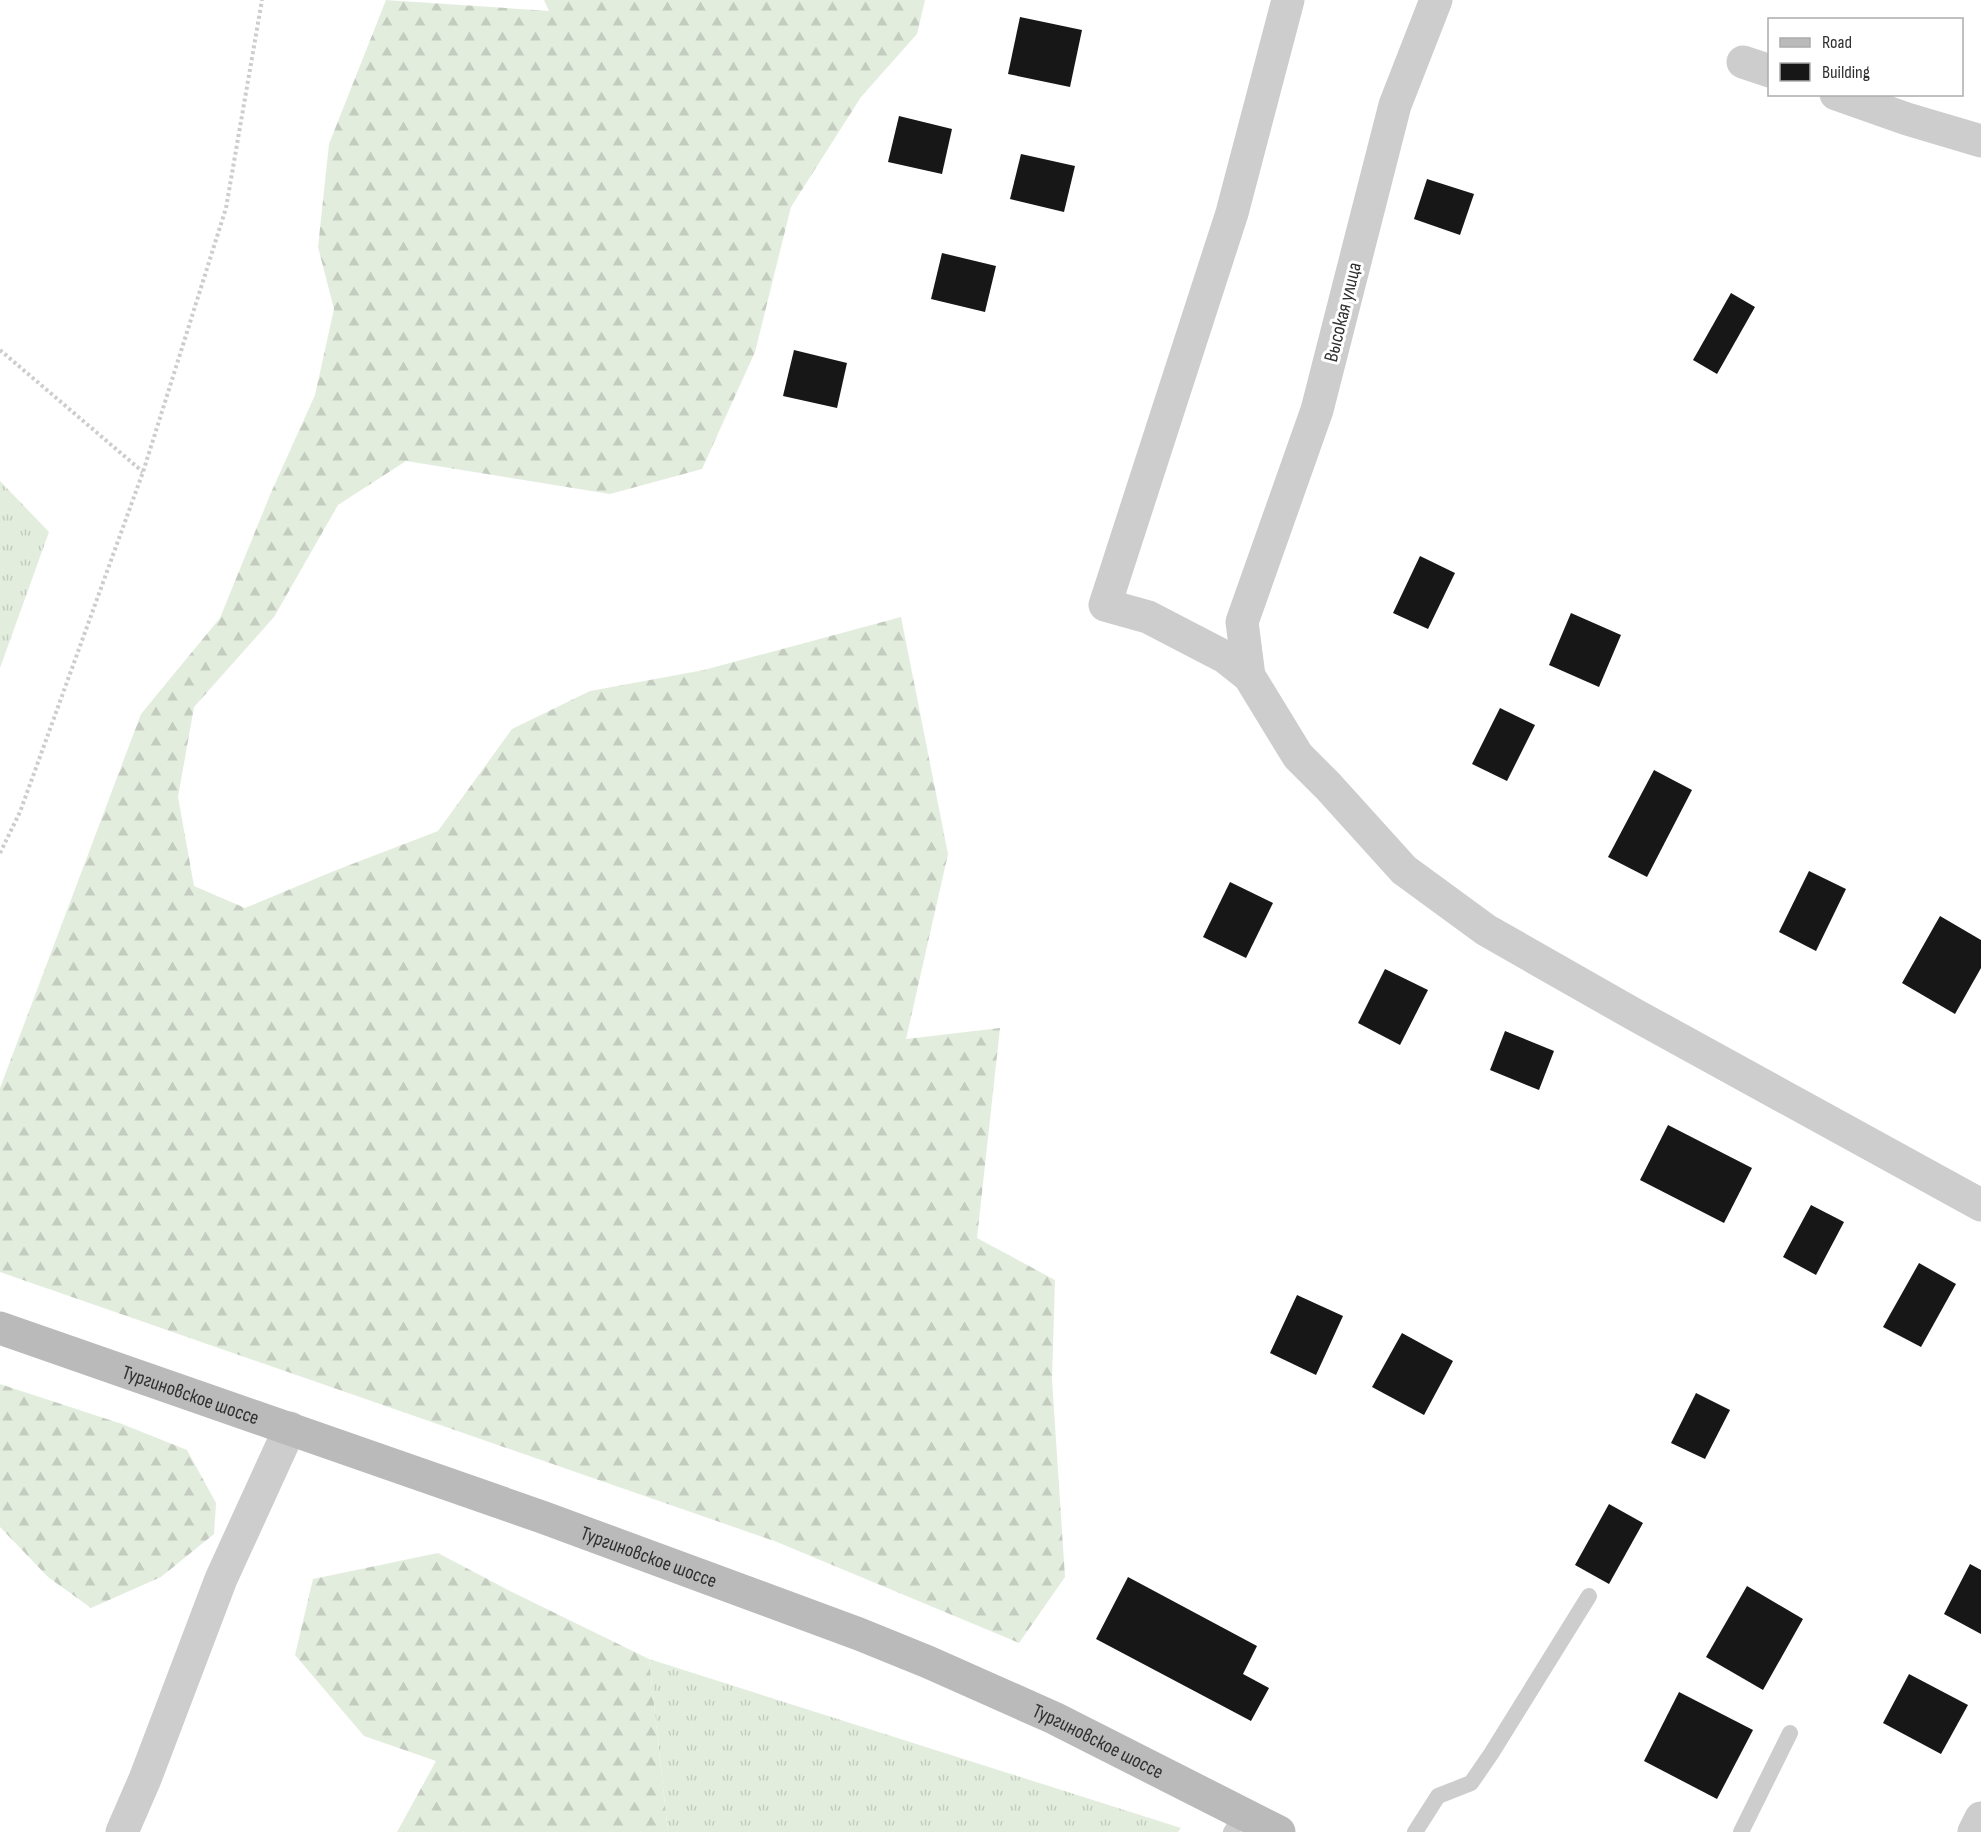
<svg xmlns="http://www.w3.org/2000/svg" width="1981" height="1832" font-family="'Sofia Sans Condensed',sans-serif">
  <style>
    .grass { fill: url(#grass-tufts) }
    .forest { fill: url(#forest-firs) }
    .building { fill: #171717 }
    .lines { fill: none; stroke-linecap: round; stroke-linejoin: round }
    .path { stroke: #cdcdcd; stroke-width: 4; stroke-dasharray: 3 3; stroke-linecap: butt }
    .service { stroke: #cdcdcd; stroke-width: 16 }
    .minor { stroke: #cdcdcd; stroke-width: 33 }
    .secondary { stroke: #bababa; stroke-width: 33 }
    .labels { text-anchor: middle; stroke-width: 6; stroke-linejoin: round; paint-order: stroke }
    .street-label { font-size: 20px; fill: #303030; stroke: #fff }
  </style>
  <defs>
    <pattern id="grass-tufts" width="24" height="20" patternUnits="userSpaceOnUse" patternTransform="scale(1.5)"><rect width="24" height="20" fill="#e3edde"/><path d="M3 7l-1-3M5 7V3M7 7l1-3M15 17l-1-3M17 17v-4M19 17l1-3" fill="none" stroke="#c3ccbf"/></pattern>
    <pattern id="forest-firs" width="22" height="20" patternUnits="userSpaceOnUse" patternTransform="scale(1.5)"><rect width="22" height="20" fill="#e3edde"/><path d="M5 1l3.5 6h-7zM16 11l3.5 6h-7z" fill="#c3ccbf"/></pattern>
  </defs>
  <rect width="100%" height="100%" fill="#fff"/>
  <g class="grass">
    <path d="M0 481 49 532 0 668Z"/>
    <path d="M649 1659 1181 1828 1178 1832H668Z"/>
  </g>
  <g class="forest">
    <path d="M386 0 549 11 544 0H925L917 34 861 97 791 207 755 352 702 469 610 494 406 461 338 505 274 617 194 707 178 797 194 886 245 908 334 871 438 831 512 729 590 691 704 670 901 617 948 854 906 1039 1000 1028 977 1238 1055 1280 1052 1379 1065 1577 1019 1643 777 1542 0 1272V1088L141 714 220 618 270 495 315 395 334 309 318 247 329 144Z"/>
    <path d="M0 1384 122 1424 187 1450 216 1503 214 1534 161 1577 91 1608 48 1577 0 1527Z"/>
    <path d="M438 1553 510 1591 649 1659 668 1832H397L436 1761 364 1736 295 1655 313 1579Z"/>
  </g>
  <g class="building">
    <path d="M1020 17 1082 30 1070 87 1008 74Z"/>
    <path d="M899 116 952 129 942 174 888 162Z"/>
    <path d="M1021 154 1075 166 1064 212 1010 199Z"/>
    <path d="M1427 179 1474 194 1460 235 1414 219Z"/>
    <path d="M942 253 996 266 985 312 931 299Z"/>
    <path d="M1731 293 1755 307 1717 374 1693 360Z"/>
    <path d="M794 350 847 363 837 408 783 396Z"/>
    <path d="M1420 556 1455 573 1428 629 1393 613Z"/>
    <path d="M1571 613 1621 635 1599 687 1549 665Z"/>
    <path d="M1500 708 1535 725 1507 781 1472 764Z"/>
    <path d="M1654 770 1692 790 1647 877 1608 857Z"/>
    <path d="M1809 871 1846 889 1816 951 1779 932Z"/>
    <path d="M1230 882 1273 903 1246 958 1203 937Z"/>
    <path d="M1940 916 1981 940V968L1955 1014 1902 983Z"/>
    <path d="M1385 969 1428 990 1400 1045 1358 1023Z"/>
    <path d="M1505 1031 1554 1051 1539 1090 1490 1070Z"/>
    <path d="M1668 1125 1752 1168 1724 1223 1640 1180Z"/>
    <path d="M1811 1205 1844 1222 1816 1275 1783 1257Z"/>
    <path d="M1919 1263 1956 1284 1921 1347 1883 1327Z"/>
    <path d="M1297 1295 1343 1316 1316 1375 1270 1353Z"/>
    <path d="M1402 1333 1453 1361 1424 1415 1372 1387Z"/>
    <path d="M1696 1393 1730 1410 1705 1459 1671 1443Z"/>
    <path d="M1609 1504 1643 1523 1609 1584 1575 1565Z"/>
    <path d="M1970 1564 1981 1570V1634L1944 1614Z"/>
    <path d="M1128 1577 1257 1646 1243 1674 1269 1688 1251 1721 1096 1639Z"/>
    <path d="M1747 1586 1803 1619 1763 1690 1706 1657Z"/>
    <path d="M1909 1674 1968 1705 1941 1754 1883 1723Z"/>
    <path d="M1679 1692 1753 1730 1717 1799 1644 1761Z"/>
  </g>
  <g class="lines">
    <g class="path">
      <path d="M0 350 143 472"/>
      <path d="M0 853 20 812 143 472 226 208 262 0"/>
    </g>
    <g class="service">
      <path d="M1231 1832 1243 1813"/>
      <path d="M1415 1832 1438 1796 1471 1783 1491 1754 1589 1596"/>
      <path d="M1741 1832 1790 1733"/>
    </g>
    <g class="minor">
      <path d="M1436 0 1395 105 1317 410 1242 622 1249 676 1298 756 1328 786 1404 870 1486 930 1637 1016 1981 1205"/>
      <path d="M1743 62 1770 71"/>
      <path d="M1836 94 1907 119 1981 141"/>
      <path d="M1249 676 1225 657 1148 617 1105 605 1232 213 1288 0"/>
      <path d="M122 1832 145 1779 221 1579 290 1428"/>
      <path d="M1974 1832 1981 1818"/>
    </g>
    <path class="secondary" id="s1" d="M0 1328 542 1517 859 1634 928 1662 1054 1718 1279 1832"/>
  </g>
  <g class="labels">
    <g class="street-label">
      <text transform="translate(1342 312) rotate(-76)" y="7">Высокая улица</text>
      <text dy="7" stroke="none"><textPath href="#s1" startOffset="202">Тургиновское шоссе</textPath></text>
      <text dy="7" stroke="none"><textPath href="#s1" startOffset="688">Тургиновское шоссе</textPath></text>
      <text dy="7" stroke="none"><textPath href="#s1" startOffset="1174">Тургиновское шоссе</textPath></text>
    </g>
  </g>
  <rect x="1768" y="18" width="195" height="78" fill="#ffffff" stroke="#acacac" stroke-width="1.5"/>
  <rect x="1780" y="38" width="30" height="9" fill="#bababa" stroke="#acacac" stroke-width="1.5"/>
  <text x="1822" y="48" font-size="18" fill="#303030">Road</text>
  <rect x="1780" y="63" width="30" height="18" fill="#171717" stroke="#acacac" stroke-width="1.5"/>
  <text x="1822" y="78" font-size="18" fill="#303030">Building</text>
</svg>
